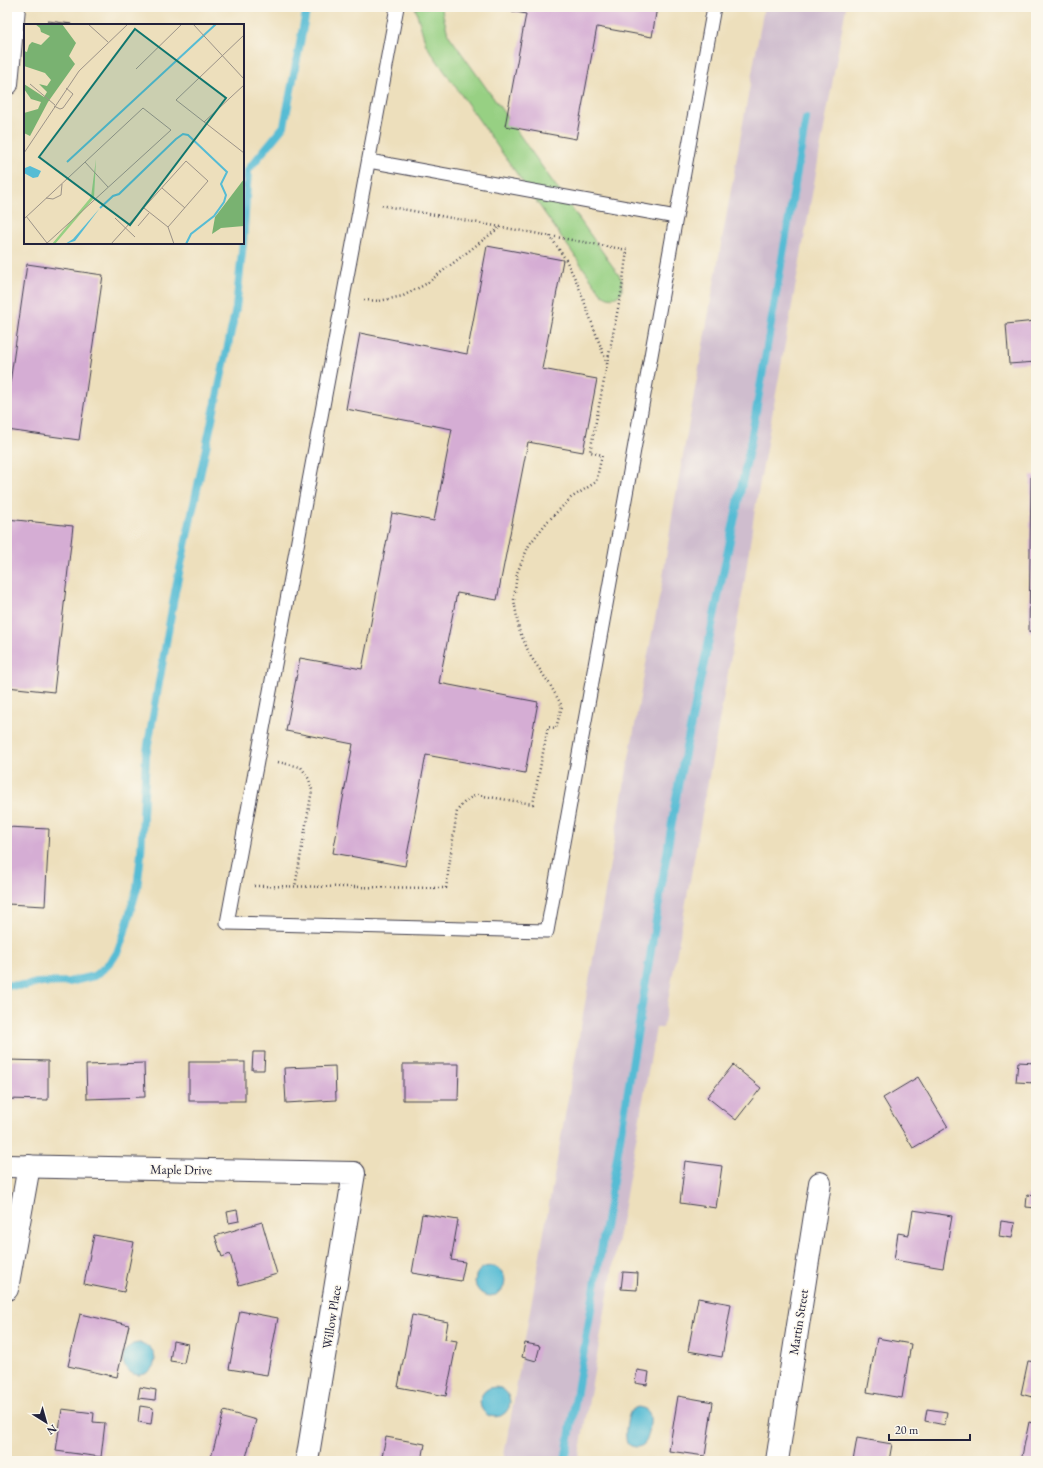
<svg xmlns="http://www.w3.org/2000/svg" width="1043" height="1468" font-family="'EB Garamond',serif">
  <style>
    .industrial { fill: #cfbdce }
    .green { fill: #97d083; stroke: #5c795f }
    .water { fill: #56bcd4; stroke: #3c6f88 }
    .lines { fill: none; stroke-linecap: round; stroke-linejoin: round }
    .stream { stroke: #56bcd4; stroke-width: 8 }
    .building { fill: #d5add4 }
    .service-casing { stroke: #403e4e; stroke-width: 15 }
    .minor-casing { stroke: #403e4e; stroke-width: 24 }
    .path { stroke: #403e4e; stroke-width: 2.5; stroke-dasharray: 1 3; stroke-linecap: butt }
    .service { stroke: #fff; stroke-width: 13 }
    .minor { stroke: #fff; stroke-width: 22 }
    .labels { text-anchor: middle; stroke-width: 3; stroke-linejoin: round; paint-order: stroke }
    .street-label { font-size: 13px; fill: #22223b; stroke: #fbf7ec }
    .inset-river { fill: none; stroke: #56bcd4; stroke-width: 2 }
    .inset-road { fill: none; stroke: #9c9388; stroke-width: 1 }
    .view { fill: #0f766e; fill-opacity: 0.15; stroke: #0f766e; stroke-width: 2 }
    .inset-edge { fill: none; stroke: #22223b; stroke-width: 2 }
  </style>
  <rect width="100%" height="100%" fill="#fbf7ec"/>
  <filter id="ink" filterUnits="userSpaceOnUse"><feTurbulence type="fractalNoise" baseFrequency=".025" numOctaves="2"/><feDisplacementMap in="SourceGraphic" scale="8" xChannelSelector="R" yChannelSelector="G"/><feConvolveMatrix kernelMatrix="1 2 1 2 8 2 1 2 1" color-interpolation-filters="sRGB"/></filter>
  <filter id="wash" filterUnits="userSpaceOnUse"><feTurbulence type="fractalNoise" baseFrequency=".012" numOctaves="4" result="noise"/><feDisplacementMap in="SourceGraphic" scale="16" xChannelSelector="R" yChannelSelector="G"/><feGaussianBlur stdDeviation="0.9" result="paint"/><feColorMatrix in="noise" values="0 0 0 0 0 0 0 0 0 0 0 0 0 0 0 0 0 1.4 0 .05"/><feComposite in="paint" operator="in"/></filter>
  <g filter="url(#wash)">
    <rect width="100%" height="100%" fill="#eddfbc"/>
    <path class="industrial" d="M764 7H846L754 515 744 585 663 1028H656L578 1461H503L645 669 662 584 673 511Z"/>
    <path class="green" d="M415 7H441L448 34 621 278C627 294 614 304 601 293L426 45Z"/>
    <g class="water">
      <circle cx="490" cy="1281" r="15"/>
      <circle cx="139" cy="1359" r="16"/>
      <circle cx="495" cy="1402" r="15"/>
      <path d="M638 1407C642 1408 646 1408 649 1413 652 1418 649 1440 644 1444 642 1446 640 1446 638 1447 634 1447 629 1446 627 1442 624 1436 627 1414 632 1410 633 1408 636 1408 638 1407Z"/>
    </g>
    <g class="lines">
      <g class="stream">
        <path d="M7 985 25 986 36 983 69 982 94 976 103 969 113 959 118 951 124 934 137 888 141 854 146 756 175 592 236 308 243 243 248 170 284 126 307 7"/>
        <path d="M565 1461 614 1175 678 786 750 446 806 119"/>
      </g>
    </g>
    <g id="blocks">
      <g class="building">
        <path d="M492 7H657L652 37 597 27 576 139 505 126 526 14Z"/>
        <path d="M48 21 72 24V25H47Z"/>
        <path d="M487 246 563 260 542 369 597 379 583 452 528 442 497 600 457 593 439 683 538 702 525 773 426 755 405 866 333 853 353 744 286 731 300 658 362 669 392 513 434 521 452 429 346 409 360 333 467 354Z"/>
        <path d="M27 264 103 275 79 440 7 430V404Z"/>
        <path d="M1036 321V362L1009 364 1006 324Z"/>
        <path d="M1031 475 1036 476V632H1029Z"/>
        <path d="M7 519 73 526 54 692 7 687Z"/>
        <path d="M7 827 49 829 45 906 7 904Z"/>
        <path d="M253 1052H265L264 1070H252Z"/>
        <path d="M7 1060 48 1061V1100L7 1099Z"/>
        <rect x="189" y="1062" width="56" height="39"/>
        <path d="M1018 1062 1036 1063V1083L1016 1082Z"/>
        <path d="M144 1063 145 1097 87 1099 86 1065Z"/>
        <path d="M403 1064H459L458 1100H403Z"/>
        <path d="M733 1065 761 1088 736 1120 707 1097Z"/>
        <path d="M335 1066 336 1100 286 1103 284 1068Z"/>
        <path d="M918 1077 948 1127 913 1148 883 1098Z"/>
        <path d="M685 1161 722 1166 716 1208 680 1203Z"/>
        <path d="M1027 1195 1036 1196V1208L1026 1207Z"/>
        <path d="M237 1210 239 1221 229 1223 227 1212Z"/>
        <path d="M913 1210 952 1216 943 1268 894 1260 898 1233 909 1235Z"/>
        <path d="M422 1214 458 1220 451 1260 465 1262 461 1281 412 1273Z"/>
        <path d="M1001 1221 1015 1223 1012 1238 999 1236Z"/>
        <path d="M262 1222 277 1274 239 1285 230 1254 222 1257 215 1236Z"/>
        <path d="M94 1235 134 1242 124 1292 84 1284Z"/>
        <path d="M623 1272 638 1273 637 1290 621 1289Z"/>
        <path d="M698 1298 731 1304 722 1357 688 1351Z"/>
        <path d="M240 1311 278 1318 267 1375 229 1369Z"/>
        <path d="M80 1314 129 1325 117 1377 68 1366Z"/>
        <path d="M412 1315 448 1322 445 1339 457 1341 446 1396 398 1387Z"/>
        <path d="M877 1338 911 1344 902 1398 867 1392Z"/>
        <path d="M173 1341 188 1344 184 1363 170 1361Z"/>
        <path d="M525 1343 540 1346 536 1361 522 1357Z"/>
        <path d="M1028 1361 1036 1362V1398L1021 1394Z"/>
        <path d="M637 1370 649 1372 647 1385 635 1383Z"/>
        <path d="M140 1387 156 1390 155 1400 138 1398Z"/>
        <path d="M678 1396 713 1402 705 1456 669 1451Z"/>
        <path d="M140 1406 153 1408 151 1424 138 1422Z"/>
        <path d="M62 1409 94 1413 93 1422 105 1423 101 1457 56 1451Z"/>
        <path d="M927 1409 947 1412 945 1425 925 1421Z"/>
        <path d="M224 1411 256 1420 245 1461H210Z"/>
        <path d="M1029 1422 1036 1424V1461H1021Z"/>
        <path d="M386 1437 425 1444 422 1461H381Z"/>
        <path d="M857 1438 892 1444 889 1461H853Z"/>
      </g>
    </g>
  </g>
  <g filter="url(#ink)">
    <use href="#blocks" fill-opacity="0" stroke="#403e4e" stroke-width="1"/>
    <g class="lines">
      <defs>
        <g id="service">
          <path d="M397 7 227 923 547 931 714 7"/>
          <path d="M369 161 676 217"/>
        </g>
        <g id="minor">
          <path d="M7 84 14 7"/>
          <path d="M7 1166 354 1173 307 1461"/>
          <path d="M7 1289 29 1166"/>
          <path d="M777 1461 820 1183"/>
        </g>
      </defs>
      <use href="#service" class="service-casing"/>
      <use href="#minor" class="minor-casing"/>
      <g class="path">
        <path d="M550 236 566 260 578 285 607 364"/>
        <path d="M364 300 379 301 403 296 426 284 500 227"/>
        <path d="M278 762 301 767 309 779 312 790 295 887"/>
        <path d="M254 886 446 888 457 811C463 803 468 798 477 795L533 804 548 727 556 728 562 706 549 683 531 657 519 630 514 600 517 573 529 545 547 522 571 498 596 482 602 455 590 452 622 288 627 250 380 205"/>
      </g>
      <use href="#service" class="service"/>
      <use href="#minor" class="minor"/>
    </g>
  </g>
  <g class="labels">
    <g class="street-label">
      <text transform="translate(181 1169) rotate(1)" y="5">Maple Drive</text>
      <text transform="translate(331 1317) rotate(-81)" y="5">Willow Place</text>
      <text transform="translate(798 1322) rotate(-81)" y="5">Martin Street</text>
    </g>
  </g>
  <g transform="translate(24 24)">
    <rect width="220" height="220" fill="#eddfbc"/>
    <path d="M72 135 70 174 31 220H28L67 173Z" fill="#97d083"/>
    <path d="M11 0H38L52 19 45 32 51 40 24 78 6 112 0 109V89L14 85 17 78 7 75 0 65V60L20 73 23 68 15 60 23 62 27 56 21 49 0 42V27L3 28 5 21 8 18 17 21 26 12 17 8 16 4ZM220 155V202L197 204 188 210 191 193Z" fill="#79b271"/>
    <path d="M6 142 17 147 14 153 9 154 0 149 1 144ZM76 184 51 217 41 220 49 215Z" fill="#56bcd4"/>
    <path class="inset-river" d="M43 138 192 0M76 184 89 172 95 170 152 115 159 110 164 111 203 148 197 160 202 171 200 178 190 192 167 210 162 220"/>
    <path class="inset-road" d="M64 0 84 18M169 0 220 55M220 11 152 76 220 129M112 45 158 0M6 60 31 81M30 82 36 85 39 84 49 70 42 64M180 98 220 61M0 129 55 47 104 0M61 138 84 163M138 164 161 184M22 174 29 175 37 171 38 160M120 184 144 203M2 192 23 219M91 194 111 213M0 195 119 84 147 106 22 220M114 202 125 189M144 203 150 220M87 220 162 137 184 157 144 203"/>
    <path class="view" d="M111 5 202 74 106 201 15 133Z"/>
    <rect width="220" height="220" class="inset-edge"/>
  </g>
  <rect width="1043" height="1468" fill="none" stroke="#fbf7ec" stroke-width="24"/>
  <g transform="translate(46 1422) rotate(143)" stroke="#fbf7ec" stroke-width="3" paint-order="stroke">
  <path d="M0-3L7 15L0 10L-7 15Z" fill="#22223b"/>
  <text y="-6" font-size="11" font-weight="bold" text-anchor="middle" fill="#22223b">N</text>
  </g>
  <path d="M889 1434v6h81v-6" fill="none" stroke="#22223b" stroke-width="2"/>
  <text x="895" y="1434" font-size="12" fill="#22223b" stroke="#fbf7ec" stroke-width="3" paint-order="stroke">20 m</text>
</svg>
